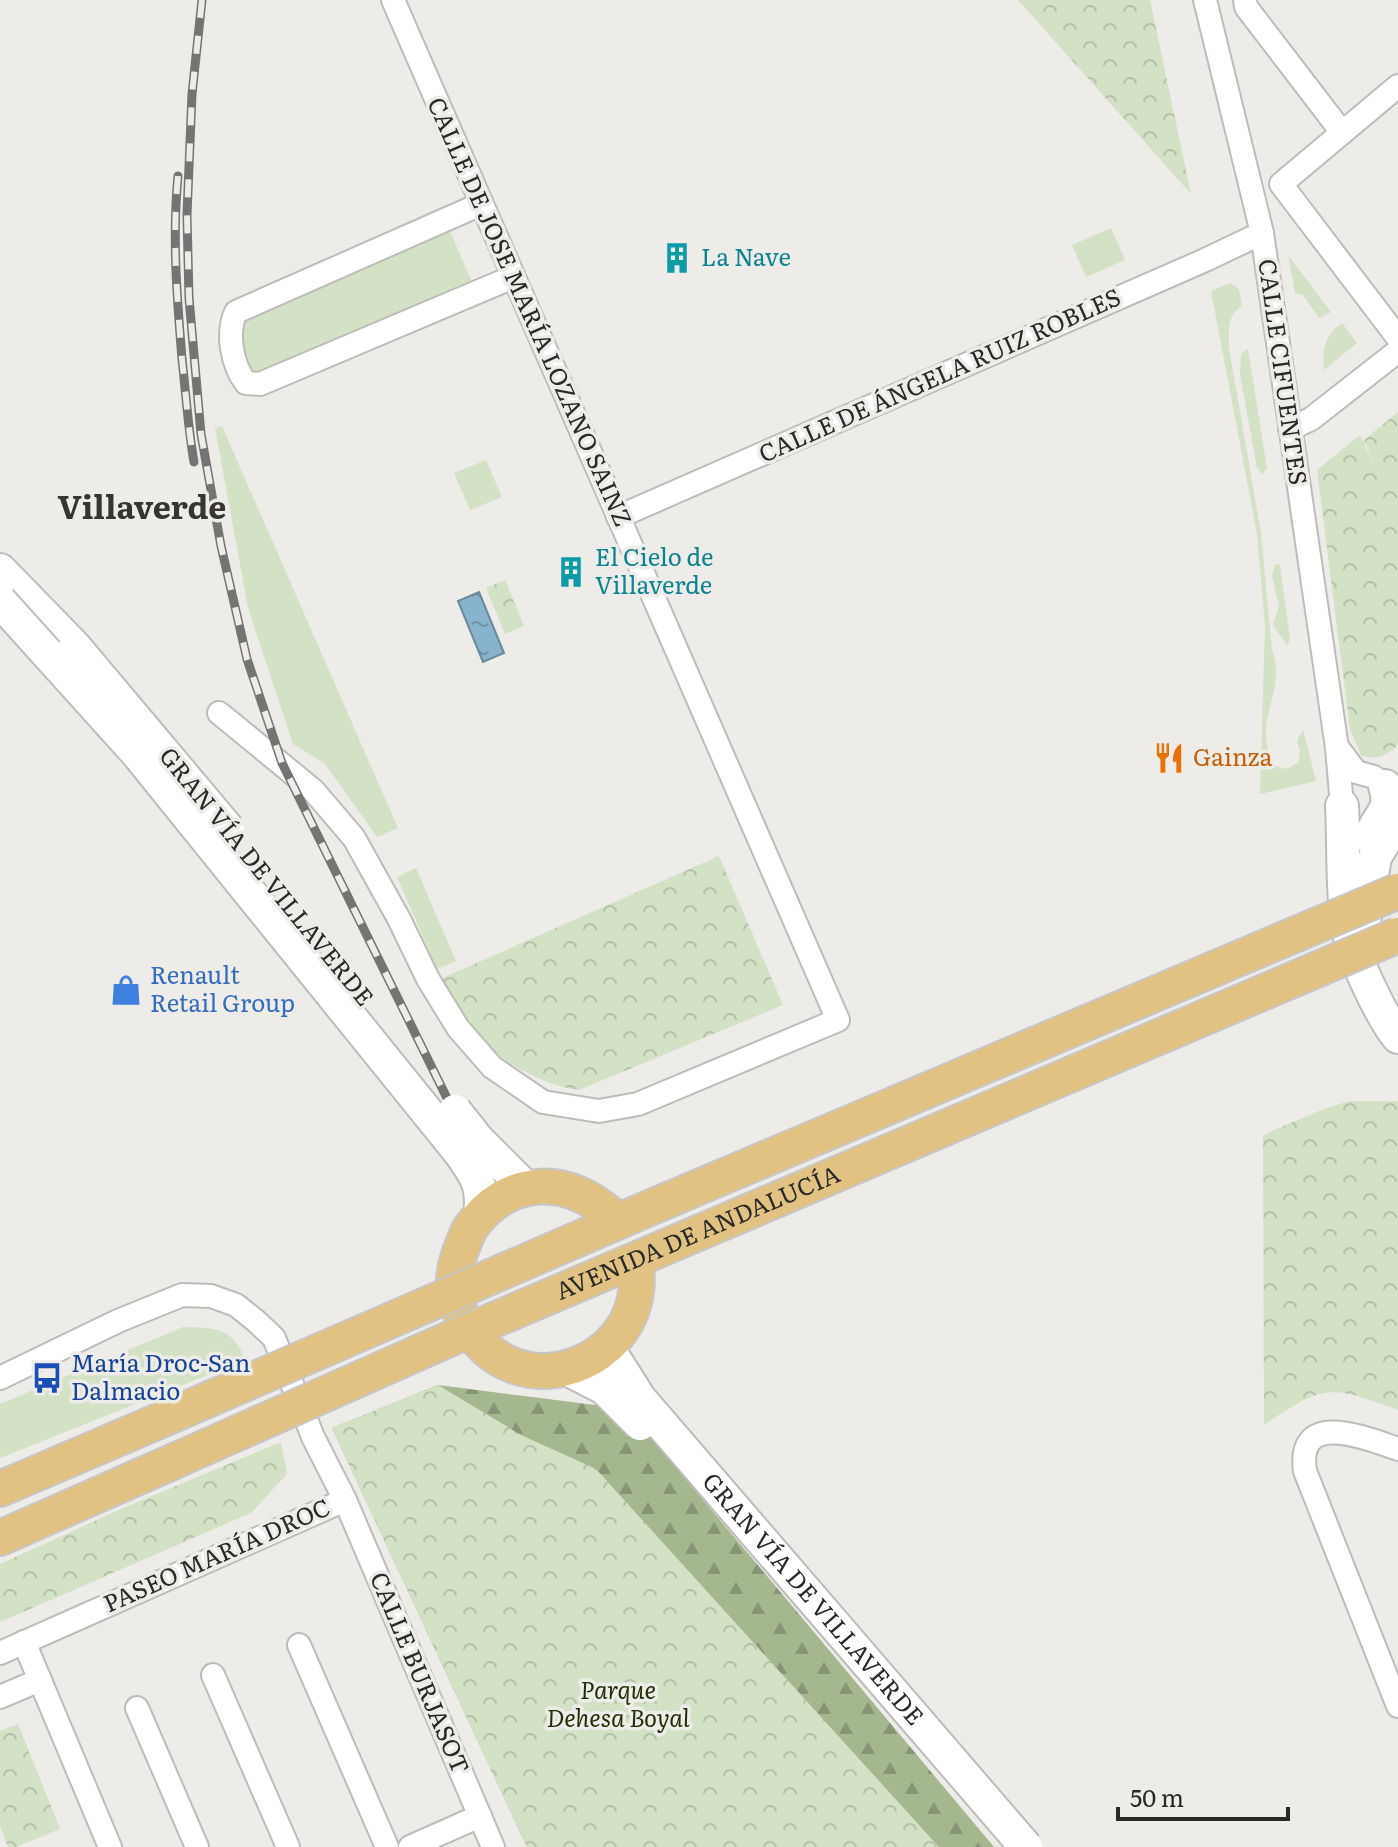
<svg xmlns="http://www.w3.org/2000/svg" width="1398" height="1847" font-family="Literata,serif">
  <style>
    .green { fill: #d3e1c5 }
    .forest { fill: url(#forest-firs) }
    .park { fill: url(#park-crowns) }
    .water { fill: url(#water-ripples); stroke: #6b8a9c; stroke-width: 2 }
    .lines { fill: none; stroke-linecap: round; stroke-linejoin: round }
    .street-casing { stroke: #bebcb9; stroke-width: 26 }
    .secondary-casing { stroke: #bebcb9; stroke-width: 36 }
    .primary-casing { stroke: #c7c7c7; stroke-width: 38 }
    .street { stroke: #fff; stroke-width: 22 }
    .secondary { stroke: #fff; stroke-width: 32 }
    .primary { stroke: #e2c283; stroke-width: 34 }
    .rail-casing { stroke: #747472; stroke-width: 9 }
    .rail { stroke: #edece9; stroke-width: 6; stroke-dasharray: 18; stroke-linecap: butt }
    .secondary-bridge-casing { stroke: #bebcb9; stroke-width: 36; stroke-linecap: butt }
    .primary-bridge-casing { stroke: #c7c7c7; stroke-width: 38; stroke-linecap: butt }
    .secondary-bridge { stroke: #fff; stroke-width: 32 }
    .primary-bridge { stroke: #e2c283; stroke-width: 34 }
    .labels { text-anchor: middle; stroke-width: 7; stroke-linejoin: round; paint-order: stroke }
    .culture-label { font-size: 24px; fill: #0d838f; stroke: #edece9; text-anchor: start }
    .street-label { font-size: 24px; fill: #292928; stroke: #edece9 }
    .food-label { font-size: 24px; fill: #c56008; stroke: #edece9; text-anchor: start }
    .shop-label { font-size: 24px; fill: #366cbe; stroke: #edece9; text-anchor: start }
    .transit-label { font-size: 24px; fill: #164399; stroke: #edece9; text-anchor: start }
    .park-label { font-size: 24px; font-style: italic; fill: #1f3002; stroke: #edece9 }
    .district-label { font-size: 32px; font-weight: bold; fill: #363533; stroke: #edece9 }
  </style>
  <defs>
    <pattern id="forest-firs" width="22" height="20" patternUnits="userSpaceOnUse" patternTransform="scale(2)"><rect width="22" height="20" fill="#a4b78f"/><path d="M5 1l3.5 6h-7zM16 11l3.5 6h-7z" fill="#869575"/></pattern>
    <pattern id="park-crowns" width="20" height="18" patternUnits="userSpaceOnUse" patternTransform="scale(2)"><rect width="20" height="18" fill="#d3e1c5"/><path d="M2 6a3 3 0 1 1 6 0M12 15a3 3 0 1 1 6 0" fill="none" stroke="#b5c1a9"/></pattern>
    <pattern id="water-ripples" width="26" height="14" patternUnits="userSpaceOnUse" patternTransform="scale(2)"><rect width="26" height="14" fill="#87b3cd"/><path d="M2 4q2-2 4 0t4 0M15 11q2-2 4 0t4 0" fill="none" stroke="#6e92a6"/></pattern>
  </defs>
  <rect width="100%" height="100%" fill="#edece9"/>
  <g class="green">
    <path d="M447 224 474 287 267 376 245 373 238 320Z"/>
    <path d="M1111 228 1125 260 1086 277 1072 245Z"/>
    <path d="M1288 255 1331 312 1319 318 1303 295 1295 293Z"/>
    <path d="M1230 283 1239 289 1242 306C1226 315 1229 333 1229 348L1261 533 1272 650C1289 691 1248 723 1276 766L1286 769 1298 763 1300 751 1297 741 1303 729 1316 781 1260 794 1265 626 1257 534 1211 291Z"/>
    <path d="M1342 323 1357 343 1324 370C1322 351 1325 334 1342 323Z"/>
    <path d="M1248 349 1267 469 1262 474 1257 468 1240 374 1241 354Z"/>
    <path d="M222 426 398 828 377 837 325 764 293 744 248 608 215 428Z"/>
    <path d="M486 460 502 497 470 510 454 473Z"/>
    <path d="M1280 564 1290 640 1287 645 1273 625 1279 606 1272 576 1275 565Z"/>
    <path d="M416 868 456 961 437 969 397 877Z"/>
    <path d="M183 1327C214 1328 233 1326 245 1360L0 1458V1404Z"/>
  </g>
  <path class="forest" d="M438 1385 627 1409 994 1847H527L332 1428Z"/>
  <g class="park">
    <path d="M1018 0H1150L1191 194Z"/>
    <path d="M1398 412V745C1385 756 1377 761 1361 755L1350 729 1317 470 1360 435 1377 471 1364 440Z"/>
    <path d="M505 580 524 626 505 634 486 588Z"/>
    <path d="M719 856 783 1005 579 1090C541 1085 501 1062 475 1033 461 1017 451 997 440 979Z"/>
    <path d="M1350 1101H1398V1410C1331 1385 1325 1383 1264 1425L1263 1135C1292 1123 1319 1109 1350 1101Z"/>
    <path d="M438 1385 521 1435 596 1469 939 1847H527L332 1428Z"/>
    <path d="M281 1442 287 1474 251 1513 0 1622V1564L121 1509Z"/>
    <path d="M18 1724 60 1829 16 1847H8L0 1826V1731Z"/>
  </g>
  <path class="water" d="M479 592 504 653 483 662 458 601Z"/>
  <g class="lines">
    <defs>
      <g id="street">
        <path d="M1205 0 1262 233 1337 748 1342 806"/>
        <path d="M1245 0 1246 7 1341 131"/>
        <path d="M1398 86 1281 184 1398 338"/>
        <path d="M481 204 236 312C226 333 232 365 246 383L260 384 513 277"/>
        <path d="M1290 429 1311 419 1398 351"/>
        <path d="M618 517 1203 261 1262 233"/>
        <path d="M219 713 313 790 354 838 399 919 428 979 458 1028 492 1067 543 1102 599 1111 638 1104 838 1020 393 0"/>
        <path d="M1338 748 1356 772 1374 777 1385 786"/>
        <path d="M0 1378 118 1321 182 1295 211 1296 236 1305 256 1321 274 1338 313 1437 345 1500 493 1847"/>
        <path d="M1398 1449C1368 1439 1296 1408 1305 1471L1398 1706"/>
        <path d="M24 1642 110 1847"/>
        <path d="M299 1645 387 1847"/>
        <path d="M0 1653 345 1500"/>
        <path d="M213 1675 288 1847"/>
        <path d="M0 1697 40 1680"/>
        <path d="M137 1708 197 1847"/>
        <path d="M410 1847 480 1816"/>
      </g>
      <g id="secondary">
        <path d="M0 570 75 647"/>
        <path d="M1342 806C1344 845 1342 885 1347 924 1351 953 1380 1014 1398 1037"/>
        <path d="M1370 837C1379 814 1393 811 1385 786"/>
        <path d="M1363 928 1375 857 1398 819"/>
      </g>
      <g id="primary">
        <path d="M469 1331C447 1291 451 1271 469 1230"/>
        <path d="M0 1489 161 1420"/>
        <path d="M0 1538 179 1459"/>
      </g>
    </defs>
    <use href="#street" class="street-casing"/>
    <use href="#secondary" class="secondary-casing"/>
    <use href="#primary" class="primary-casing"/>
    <use href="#street" class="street"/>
    <use href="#secondary" class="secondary"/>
    <use href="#primary" class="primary"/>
    <defs>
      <g id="rail">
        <path d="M202 0 192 94 187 215 189 298 201 434 221 546 247 659 282 763 476 1157"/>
        <path d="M178 176C172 237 177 298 182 359 186 394 188 428 194 462"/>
      </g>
    </defs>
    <use href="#rail" class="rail-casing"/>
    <use href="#rail" class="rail"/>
    <defs>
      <g id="secondary-bridge">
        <path d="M0 601 137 753 461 1154C476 1176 484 1186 480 1214"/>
        <path d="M75 647 228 829"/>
        <path d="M455 1111 478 1140 526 1188"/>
        <path id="s1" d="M607 1347 640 1399 1026 1847"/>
        <path d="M567 1369 604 1388 640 1424"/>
      </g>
      <g id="primary-bridge">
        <path d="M469 1230C507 1174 572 1173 618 1222"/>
        <path d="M469 1331C481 1345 494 1358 512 1365 565 1386 629 1349 636 1292 638 1282 636 1271 636 1261"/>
        <path d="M161 1420 647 1209 1398 891"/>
        <path id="s2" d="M179 1459 447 1340 1398 935"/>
      </g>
    </defs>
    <use href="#secondary-bridge" class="secondary-bridge-casing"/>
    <use href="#primary-bridge" class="primary-bridge-casing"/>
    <use href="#secondary-bridge" class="secondary-bridge"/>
    <use href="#primary-bridge" class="primary-bridge"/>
  </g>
  <defs>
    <symbol id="building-bare" viewBox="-9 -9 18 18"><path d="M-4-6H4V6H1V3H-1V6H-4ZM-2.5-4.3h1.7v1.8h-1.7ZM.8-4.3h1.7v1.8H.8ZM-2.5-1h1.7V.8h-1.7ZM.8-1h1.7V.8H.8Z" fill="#0f9aa8" stroke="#edece9" stroke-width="2.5" paint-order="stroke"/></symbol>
    <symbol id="restaurant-bare" viewBox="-9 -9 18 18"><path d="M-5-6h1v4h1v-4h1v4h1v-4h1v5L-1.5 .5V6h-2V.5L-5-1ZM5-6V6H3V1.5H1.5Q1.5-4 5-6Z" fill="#e8710a" stroke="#edece9" stroke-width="2.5" paint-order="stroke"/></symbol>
    <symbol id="shop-bare" viewBox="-9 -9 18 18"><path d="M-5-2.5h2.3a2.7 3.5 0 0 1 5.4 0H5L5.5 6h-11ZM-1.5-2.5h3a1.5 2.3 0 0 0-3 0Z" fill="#3f7fe0" stroke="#edece9" stroke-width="2.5" paint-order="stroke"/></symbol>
    <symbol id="bus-bare" viewBox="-9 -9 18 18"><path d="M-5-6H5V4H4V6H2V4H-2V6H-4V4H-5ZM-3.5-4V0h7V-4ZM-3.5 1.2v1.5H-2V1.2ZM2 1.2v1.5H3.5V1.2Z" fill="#1a4fb4" stroke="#edece9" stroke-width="2.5" paint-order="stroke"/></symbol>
  </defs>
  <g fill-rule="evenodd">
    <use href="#building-bare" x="655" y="236" width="44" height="44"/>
    <use href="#building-bare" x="549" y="550" width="44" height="44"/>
    <use href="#restaurant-bare" x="1147" y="736" width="44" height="44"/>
    <use href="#shop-bare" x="104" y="968" width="44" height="44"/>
    <use href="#bus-bare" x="25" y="1356" width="44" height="44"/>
  </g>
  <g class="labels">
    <g class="culture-label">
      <text x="701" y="266">La Nave</text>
      <text x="595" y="566">El Cielo de<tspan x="595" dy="28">Villaverde</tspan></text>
    </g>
    <g class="street-label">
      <text transform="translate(529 312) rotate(66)" y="8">CALLE DE JOSE MARÍA LOZANO SAINZ</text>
      <text transform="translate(1282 372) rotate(82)" y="8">CALLE CIFUENTES</text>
      <text transform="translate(940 376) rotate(-24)" y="8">CALLE DE ÁNGELA RUIZ ROBLES</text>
      <text transform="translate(266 877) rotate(51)" y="8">GRAN VÍA DE VILLAVERDE</text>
      <text dy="8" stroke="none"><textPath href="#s2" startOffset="566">AVENIDA DE ANDALUCÍA</textPath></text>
      <text transform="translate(217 1556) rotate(-24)" y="8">PASEO MARÍA DROC</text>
      <text dy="8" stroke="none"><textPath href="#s1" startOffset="326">GRAN VÍA DE VILLAVERDE</textPath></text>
      <text transform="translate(419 1673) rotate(67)" y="8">CALLE BURJASOT</text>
    </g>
    <g class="food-label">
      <text x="1193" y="766">Gainza</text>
    </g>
    <g class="shop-label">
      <text x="150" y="984">Renault<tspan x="150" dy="28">Retail Group</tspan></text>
    </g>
    <g class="transit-label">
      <text x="71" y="1372">María Droc-San<tspan x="71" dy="28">Dalmacio</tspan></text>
    </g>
    <g class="park-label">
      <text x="618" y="1699">Parque<tspan x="618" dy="28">Dehesa Boyal</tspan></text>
    </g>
    <g class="district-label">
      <text x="142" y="519">Villaverde</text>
    </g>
  </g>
  <path d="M1118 1807v12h170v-12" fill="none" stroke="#292928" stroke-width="4"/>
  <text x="1130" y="1807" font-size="24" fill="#292928" stroke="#edece9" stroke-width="6" paint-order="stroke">50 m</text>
</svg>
